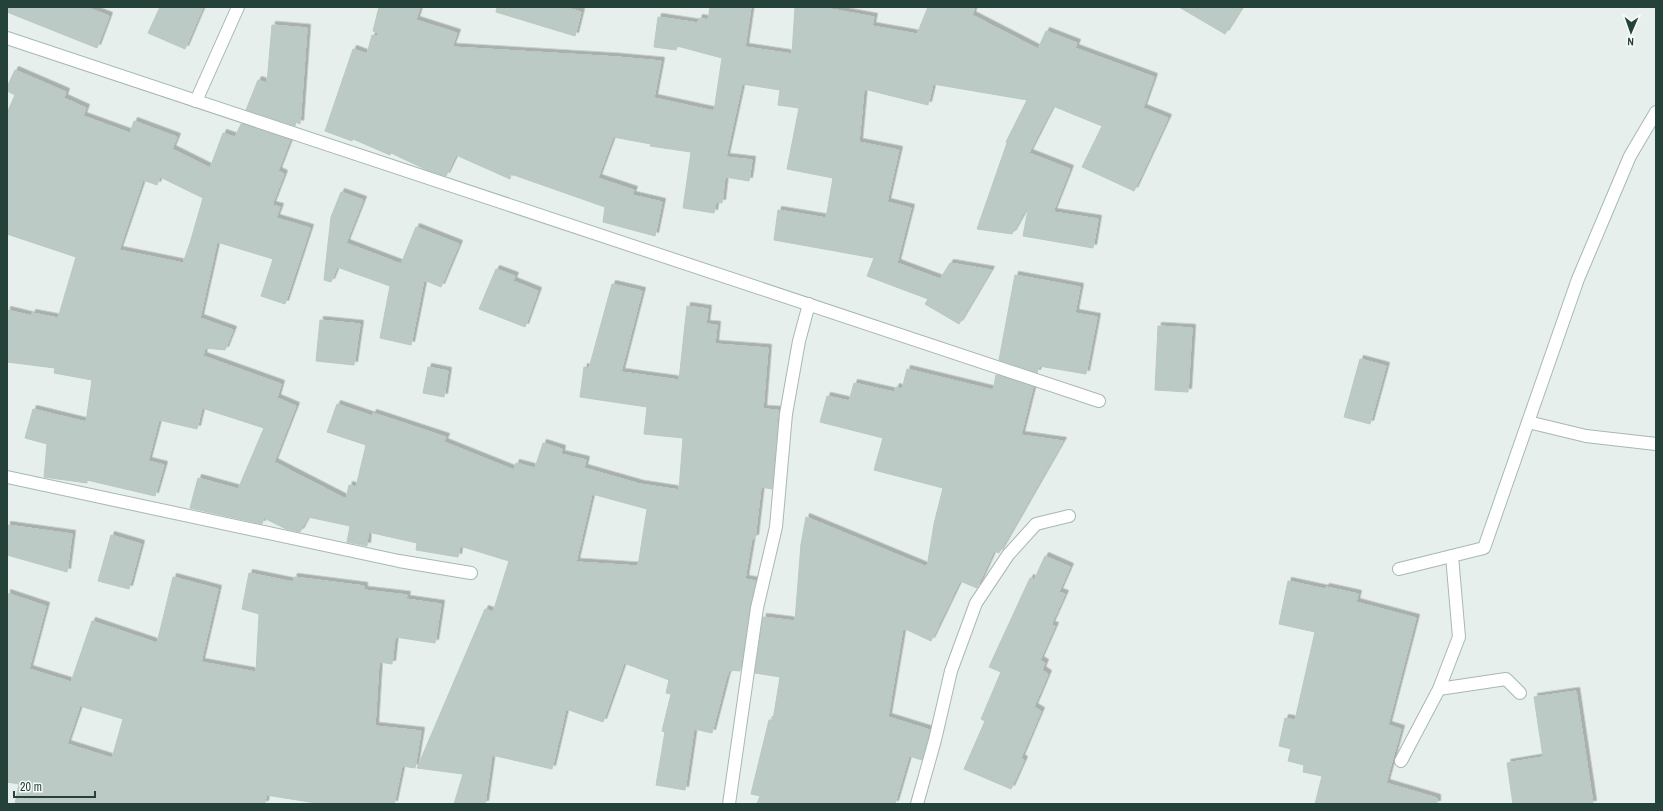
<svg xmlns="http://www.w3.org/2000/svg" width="1663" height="811" font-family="'Archivo Narrow',sans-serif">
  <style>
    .building { fill: #bbcac4; stroke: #b8c9c2; fill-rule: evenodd; filter: url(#shadow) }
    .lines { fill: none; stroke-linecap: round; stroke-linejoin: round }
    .minor-casing { stroke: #a8b8b2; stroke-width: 14 }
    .minor { stroke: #fff; stroke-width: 12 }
  </style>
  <defs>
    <filter id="shadow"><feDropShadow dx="3.5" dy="-3.5" stdDeviation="0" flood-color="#0004"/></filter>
  </defs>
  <rect width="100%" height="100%" fill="#e6efeb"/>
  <g class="building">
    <path d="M7 7H86L109 16 97 48 7 12Z"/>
    <path d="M160 7H203L185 49 148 33Z"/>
    <path d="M379 7H420L416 20 457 33 452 47 617 57 661 61 654 98 714 111 722 58 677 46 676 50 654 47 658 17 698 23 699 18 708 20 710 7H751L745 47 792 54 795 7H819L874 17 872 26 917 34 928 7H975L972 15 1038 49 1046 31 1077 43 1075 48 1154 77 1143 108 1168 118 1134 191 1082 167 1102 126 1053 106 1029 153 1070 169 1053 212 1098 219 1093 248 1023 236 1029 204 1012 234 977 229 1007 143 1006 142 1027 100 933 84 928 105 864 89 859 142 899 150 887 202 911 208 897 263 940 279 950 263 991 270 959 324 925 304 928 299 867 276 874 258 774 240 778 210 826 218 833 178 787 169 799 108 778 105 780 90 742 84 726 157 752 160 749 181 725 177 722 203 716 202 714 213 683 208 691 152 650 146 651 144 613 137 598 178 634 190 632 195 662 202 655 236 603 222 605 207 511 174 510 179 456 155 446 176 427 170 391 153 390 155 353 139 352 141 325 131 353 49 367 54 372 35 378 36V33L373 31Z"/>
    <path d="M497 7H564L581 12 575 36 496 12Z"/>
    <path d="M1179 7H1242L1225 34Z"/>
    <path d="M272 25 307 28 300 124 296 122 295 126 246 110 258 80 267 83Z"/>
    <path d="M15 70 66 92 64 98 86 108 83 116 130 133 134 121 177 137 172 149 210 168 223 133 235 137 241 124 290 140 278 171 284 174 272 205 280 207 276 218 310 228 285 304 261 296 273 259 217 242 200 318 233 330 225 350 205 348 203 356 281 384 277 398 296 406 274 462 346 499 349 485 356 487 366 445 327 432 337 404 372 416 373 413 446 437 444 442 514 470 516 463 535 468 543 443 562 449 561 454 586 460 584 468 640 484 679 490 683 438 644 434 647 407 580 397 584 367 589 368 612 284 642 291 621 372 679 380 687 306 708 309 706 324 717 325 715 344 768 348 763 409 778 410 776 447 772 489 761 487 755 538H752L745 579 756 581 750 607 740 671 729 670 728 675H727L712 733 694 729 685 790 656 785 665 732 662 731 671 694 666 693 669 680 624 663 603 722 566 709 552 769 492 755 485 804H454L463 774 417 768 485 609 493 612 509 561 460 546 458 557 416 550 417 543 368 532 367 546 347 542 350 526 308 517 300 532 286 529 264 518 262 524 190 508 198 478 238 489 264 428 202 408 197 429 159 420 148 461 164 465 155 496 87 480V483L44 477 47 444 25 438 33 409 86 422 92 380 54 373 55 368 7 362V310L32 316V313L58 318 76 257 7 234V113L15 95 7 91V87ZM160 177 203 198 190 243 183 263 119 250 143 180 157 185ZM592 494 647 509 638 566 576 562Z"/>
    <path d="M341 192 363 200 346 243 401 264 416 227 459 244 441 287 424 280 411 345 380 338 390 286 337 267 331 282 324 280 331 217Z"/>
    <path d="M496 269 515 276 513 281 538 291 525 327 479 309Z"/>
    <path d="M1015 275 1080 287 1075 313 1097 317 1086 374 1039 366 1037 373 999 360Z"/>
    <path d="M320 320 360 324 354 365 316 361Z"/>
    <path d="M1158 326 1192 328 1188 392 1155 390Z"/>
    <path d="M1360 359 1386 366 1370 424 1344 417Z"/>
    <path d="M428 367 448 371 444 397 423 393Z"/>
    <path d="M907 369 993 390 996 375 1033 387 1021 435 1063 441 999 553 994 551 977 588 960 581 931 641 903 628 888 717 930 730 922 760 909 756 895 804H757L760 796 751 794 769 720H773L780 677 755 673 763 617 795 621 801 544 806 517 927 567 934 524 943 488 874 470 883 438 820 422 827 396 849 401 854 383 894 392 896 387 902 389Z"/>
    <path d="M7 525 72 534 67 572 7 555Z"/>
    <path d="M111 535 141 544 129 589 98 581Z"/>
    <path d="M1045 556 1070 567 1059 592 1065 594 1051 625 1055 626 1040 660 1045 663 1042 670 1048 674 1034 707 1041 711 1021 758 1024 760 1011 789 964 769 985 721 981 719 1001 672 989 667 1030 578 1034 580Z"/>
    <path d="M249 573 293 582 294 577 364 586V590L407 595 406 599 441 604 435 643 395 637 392 664 379 662 375 726 421 731 415 768 402 766 394 804H322L266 795 265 804H15L19 784 7 782V593L46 606 29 669 71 682 92 621 157 643 173 577 218 589 201 662 256 672 259 614 242 609ZM80 706 123 719 112 758 67 744Z"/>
    <path d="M1288 581 1325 589 1326 587 1358 594 1356 602 1416 618 1388 725 1401 729 1386 783 1437 798V804H1315L1322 776 1303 772 1304 765 1288 761 1291 749 1279 746 1285 718 1295 720 1315 632 1279 624Z"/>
    <path d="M1576 691 1593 804H1513L1507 763 1543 757 1534 697Z"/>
  </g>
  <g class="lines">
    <defs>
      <g id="minor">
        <path d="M7 38 1099 401"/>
        <path d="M196 101 238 7"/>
        <path d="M1528 422 1586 436 1656 444"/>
        <path d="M7 477 399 561 471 573"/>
        <path d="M1399 569 1484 548 1578 279 1630 156 1656 112"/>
        <path d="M1439 689 1506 679 1520 693"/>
        <path d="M1401 761 1439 689 1459 637 1452 556"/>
        <path d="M729 804 757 608 776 527 786 414 799 341 809 304"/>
        <path d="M917 804 935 740 951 671 976 603 1008 555 1036 524 1069 516"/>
      </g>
    </defs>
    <use href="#minor" class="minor-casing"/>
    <use href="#minor" class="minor"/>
  </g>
  <rect width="1663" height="811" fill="none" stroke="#24423a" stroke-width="16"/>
  <g transform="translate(1631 32) rotate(182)" stroke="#f7fbf9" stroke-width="3" paint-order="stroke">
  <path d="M0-3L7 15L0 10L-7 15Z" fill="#24423a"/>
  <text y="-6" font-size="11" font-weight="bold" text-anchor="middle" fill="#24423a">N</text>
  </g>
  <path d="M14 791v6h81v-6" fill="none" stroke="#24423a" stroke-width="2"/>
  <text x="20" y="791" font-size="12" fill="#24423a" stroke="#f7fbf9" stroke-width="3" paint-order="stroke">20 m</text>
</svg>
